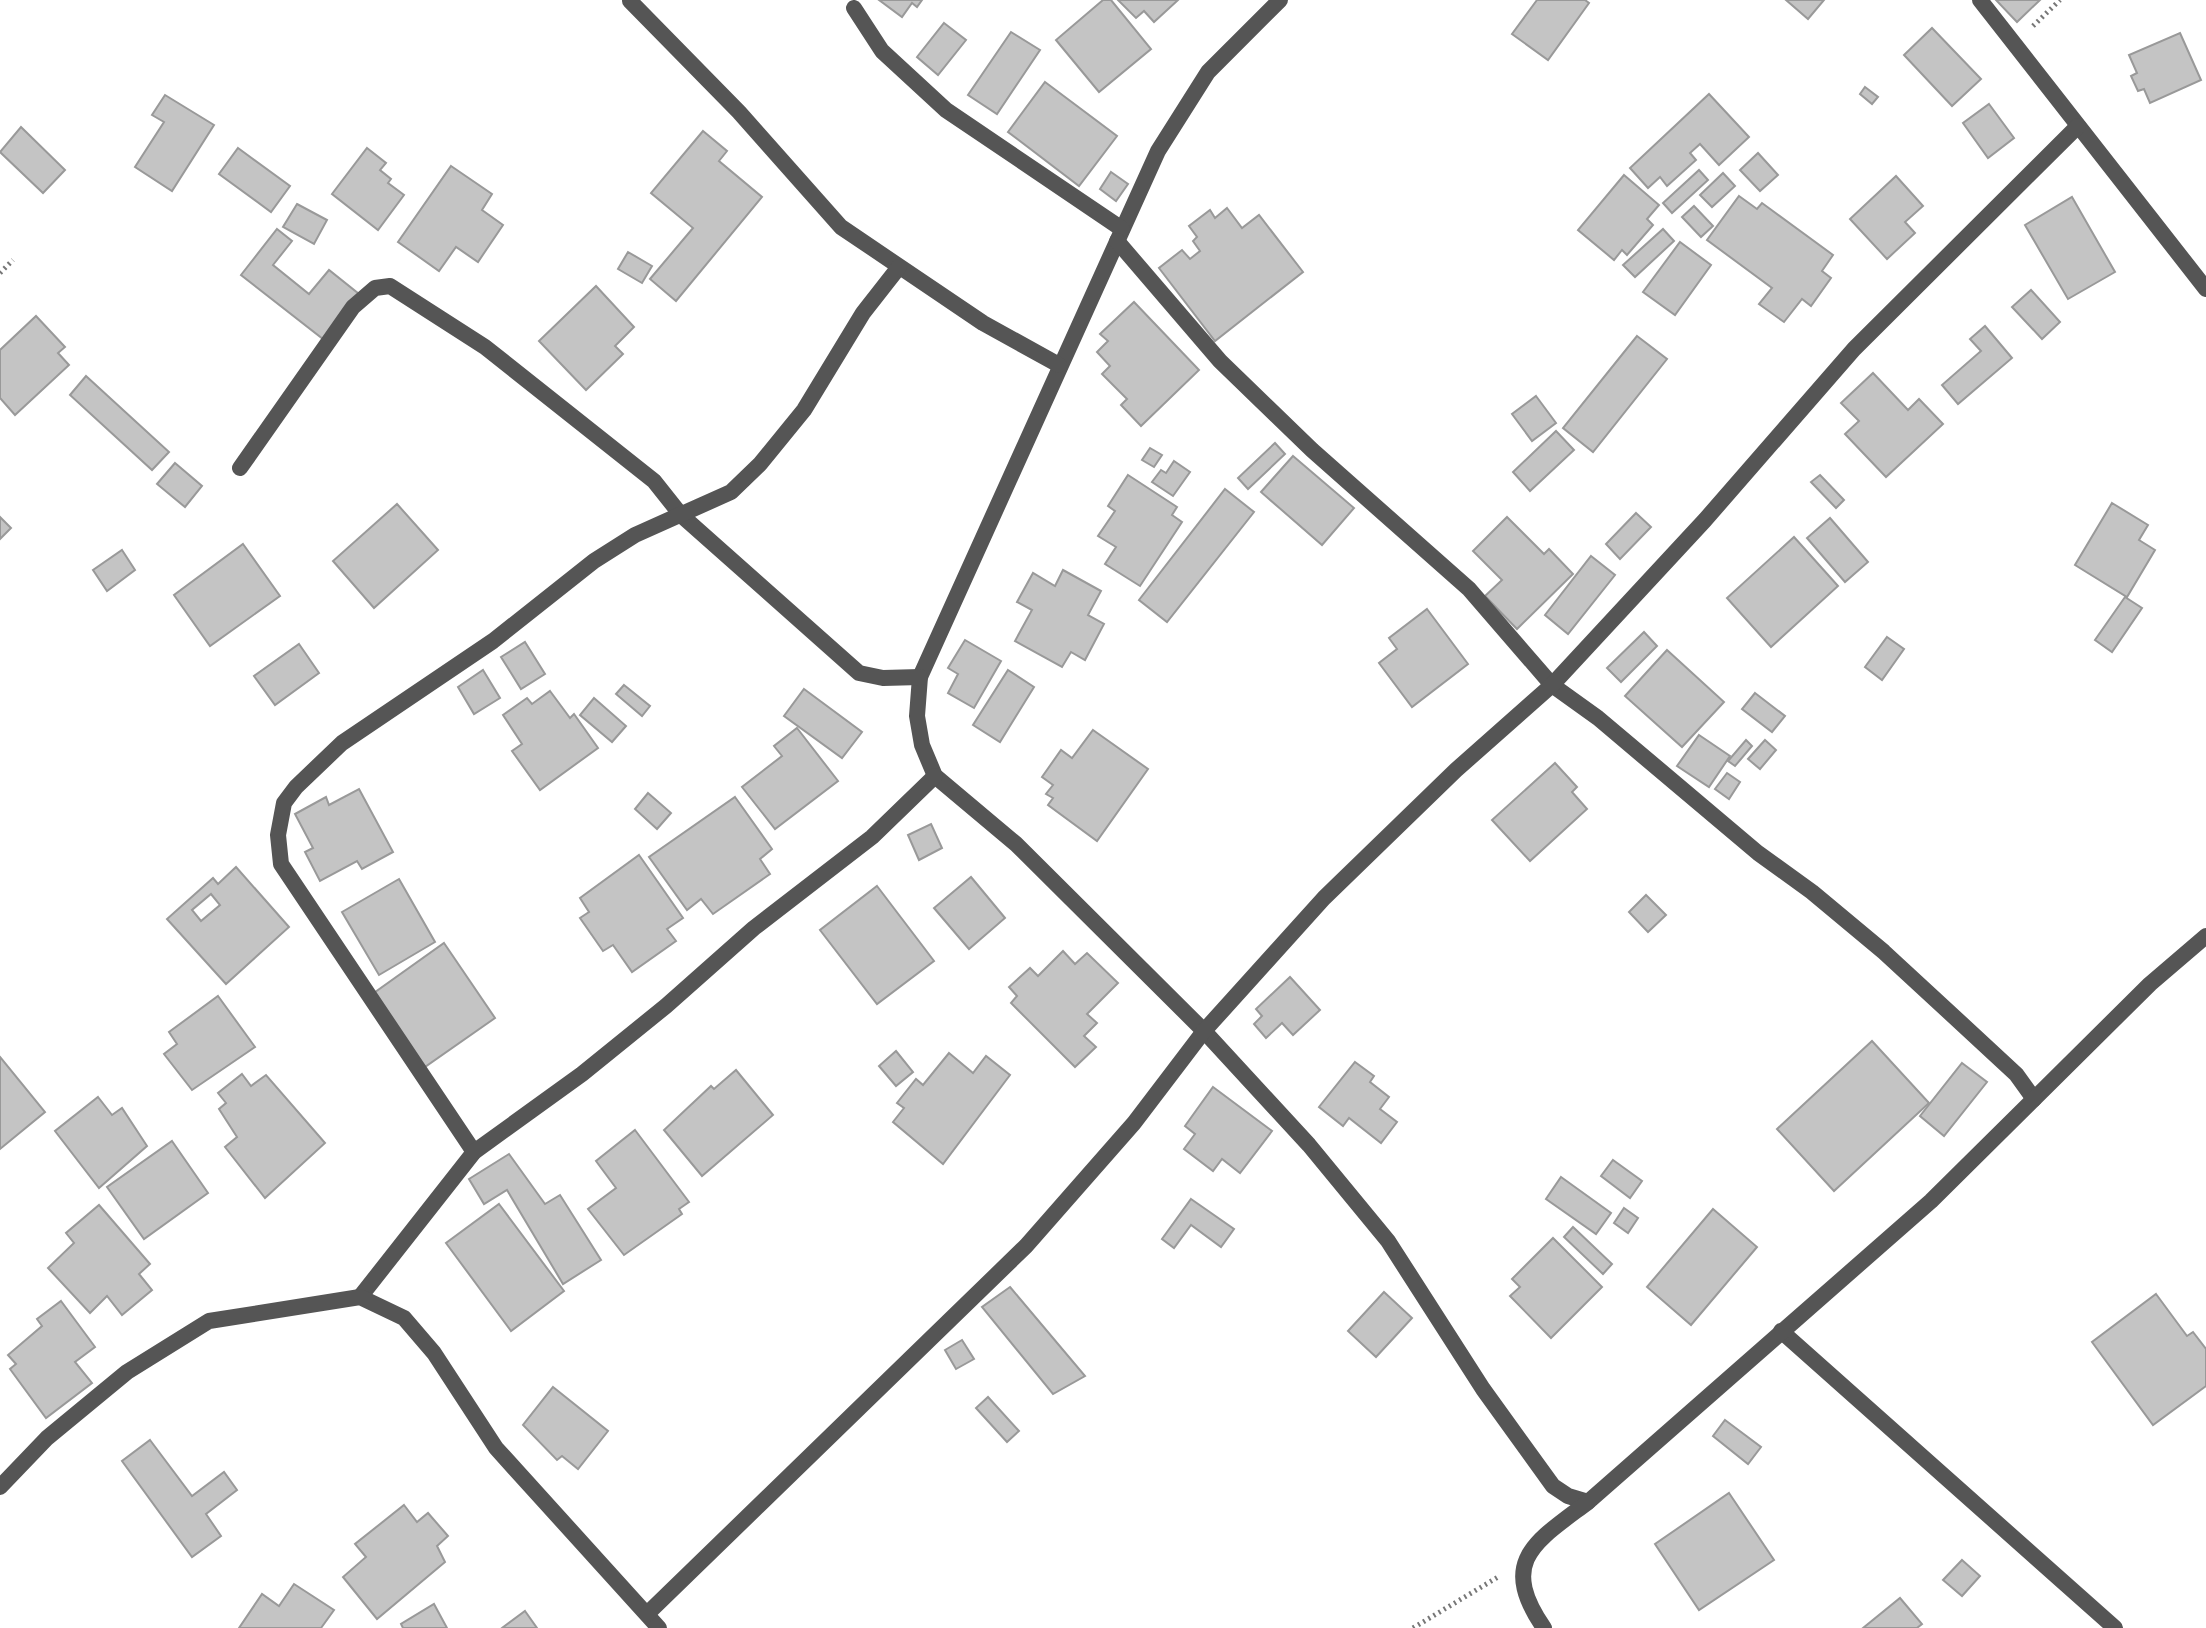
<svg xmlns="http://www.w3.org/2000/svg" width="2206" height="1628" font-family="'Fira Sans Condensed',sans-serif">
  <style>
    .building { fill: #c4c4c4; stroke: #999; stroke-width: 2; fill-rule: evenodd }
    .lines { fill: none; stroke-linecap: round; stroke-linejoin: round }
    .path { stroke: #777; stroke-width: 5; stroke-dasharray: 2 4; stroke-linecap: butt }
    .street { stroke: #555; stroke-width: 16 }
  </style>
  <rect width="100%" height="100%" fill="#fff"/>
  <g class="building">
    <path d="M879 0H922L917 7 912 3 902 17Z"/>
    <path d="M1103 0H1111L1151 49 1099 92 1056 40Z"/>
    <path d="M1118 0H1178L1154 22 1144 11 1136 18Z"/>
    <path d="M1537 0H1585L1589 3 1548 60 1512 34Z"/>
    <path d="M1786 0H1824L1808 19Z"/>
    <path d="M1996 0H2040L2017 22Z"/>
    <path d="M944 23 966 40 938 75 917 57Z"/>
    <path d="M1932 28 1981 79 1952 106 1904 55Z"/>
    <path d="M1011 32 1040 50 997 114 968 95Z"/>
    <path d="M2180 33 2201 80 2150 103 2144 89 2138 91 2131 76 2137 73 2129 55Z"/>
    <path d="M1045 82 1117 136 1079 186 1008 132Z"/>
    <path d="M1865 87 1878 97 1872 104 1860 94Z"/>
    <path d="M1709 94 1749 137 1719 165 1700 144 1690 153 1696 160 1667 186 1660 177 1648 188 1630 168Z"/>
    <path d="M165 95 214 125 172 191 135 167 164 122 152 115Z"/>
    <path d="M1989 104 2014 138 1988 158 1963 123Z"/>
    <path d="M21 127 65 170 43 193 0 152Z"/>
    <path d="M703 131 727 151 719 161 762 197 676 301 650 279 693 228 651 193Z"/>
    <path d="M238 148 290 186 271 212 219 174Z"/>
    <path d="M367 148 386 163 380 170 391 179 388 183 404 195 378 230 332 194Z"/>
    <path d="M1758 153 1778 175 1760 191 1740 170Z"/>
    <path d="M451 166 492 194 482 210 503 225 478 262 456 247 439 271 398 242Z"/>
    <path d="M1699 170 1708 180 1672 213 1663 203Z"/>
    <path d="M1111 172 1128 184 1116 201 1100 189Z"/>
    <path d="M1723 173 1735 186 1712 207 1700 195Z"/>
    <path d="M1624 175 1659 205 1647 219 1653 225 1627 255 1622 250 1614 260 1578 230Z"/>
    <path d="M1896 176 1923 206 1905 222 1915 233 1887 259 1850 219Z"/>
    <path d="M1739 196 1757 209 1762 203 1833 255 1822 271 1831 278 1811 306 1802 299 1784 322 1759 304 1772 288 1707 240Z"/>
    <path d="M2072 197 2115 272 2068 299 2025 225Z"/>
    <path d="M297 204 327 220 314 244 283 227Z"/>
    <path d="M1694 206 1713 226 1701 237 1682 217Z"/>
    <path d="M1227 208 1242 228 1259 215 1303 272 1215 341 1159 268 1182 250 1190 259 1200 251 1193 241 1197 237 1189 226 1210 210 1215 218Z"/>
    <path d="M277 229 292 241 273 265 309 294 329 270 359 294 323 339 241 275Z"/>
    <path d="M1663 229 1674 241 1635 277 1623 265Z"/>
    <path d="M1680 242 1711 265 1675 315 1643 292Z"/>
    <path d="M628 252 652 266 642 283 618 269Z"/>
    <path d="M596 286 634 327 615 346 623 354 586 390 539 341Z"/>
    <path d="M2031 290 2060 322 2042 339 2012 307Z"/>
    <path d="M1134 302 1199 370 1141 426 1121 405 1127 399 1102 374 1110 366 1097 352 1108 341 1100 334Z"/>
    <path d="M36 316 65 347 58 353 69 365 15 415 0 398V350Z"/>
    <path d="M1985 326 2012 358 1958 404 1942 385 1981 351 1970 339Z"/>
    <path d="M1637 336 1667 359 1593 452 1563 428Z"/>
    <path d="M1873 373 1908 410 1919 399 1943 424 1886 477 1845 434 1859 421 1841 403Z"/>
    <path d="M86 376 169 452 152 470 70 395Z"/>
    <path d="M1536 396 1556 423 1532 441 1512 414Z"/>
    <path d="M1556 431 1574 450 1530 491 1513 472Z"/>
    <path d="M1275 443 1285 454 1248 489 1238 478Z"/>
    <path d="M1150 448 1162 455 1154 467 1142 460Z"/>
    <path d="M1293 456 1354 508 1322 545 1261 492Z"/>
    <path d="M1174 461 1190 472 1173 496 1152 482 1161 470 1166 473Z"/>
    <path d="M175 463 202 486 185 507 157 484Z"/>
    <path d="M1128 475 1177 507 1172 515 1182 522 1140 586 1105 564 1116 547 1098 536 1115 511 1108 506Z"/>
    <path d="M1820 475 1844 500 1836 508 1811 482Z"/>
    <path d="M1225 489 1254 512 1167 622 1139 600Z"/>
    <path d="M2112 503 2148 525 2139 540 2155 550 2127 597 2075 565Z"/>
    <path d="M397 504 438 550 374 608 333 561Z"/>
    <path d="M1636 513 1651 527 1620 559 1606 544Z"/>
    <path d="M0 517 11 528 0 539Z"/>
    <path d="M1507 517 1544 554 1549 549 1573 574 1517 629 1485 596 1502 580 1473 551Z"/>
    <path d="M1830 518 1868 562 1845 582 1807 538Z"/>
    <path d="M1794 537 1838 586 1771 647 1727 598Z"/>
    <path d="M243 544 280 596 210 646 174 595Z"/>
    <path d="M122 550 135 570 107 591 93 570Z"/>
    <path d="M1591 556 1615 575 1568 634 1545 615Z"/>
    <path d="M1063 570 1101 591 1088 615 1104 624 1085 660 1071 652 1062 667 1015 641 1032 610 1017 602 1033 573 1055 586Z"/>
    <path d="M2125 597 2142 608 2112 652 2095 640Z"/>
    <path d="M1427 609 1468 664 1412 707 1379 663 1397 649 1389 638Z"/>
    <path d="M1644 632 1657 646 1621 682 1607 668Z"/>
    <path d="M1887 637 1904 649 1882 680 1865 667Z"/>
    <path d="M965 640 1001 661 974 708 948 693 958 674 948 668Z"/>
    <path d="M525 642 545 674 521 689 501 657Z"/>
    <path d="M299 644 319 673 275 705 254 676Z"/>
    <path d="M1667 650 1724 702 1682 747 1625 696Z"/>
    <path d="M483 670 500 698 474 714 458 687Z"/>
    <path d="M1008 670 1034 687 1000 742 973 725Z"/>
    <path d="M624 685 650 706 642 716 616 694Z"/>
    <path d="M804 689 862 732 842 758 784 716Z"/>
    <path d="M550 691 570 718 574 714 598 748 540 790 512 751 522 744 503 715 527 698 532 704Z"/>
    <path d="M1755 693 1785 716 1772 732 1742 709Z"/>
    <path d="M594 698 626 726 612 742 580 715Z"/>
    <path d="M797 728 838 781 775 829 742 787 782 756 774 746Z"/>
    <path d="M1093 730 1148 769 1097 841 1048 805 1053 798 1046 794 1053 785 1042 777 1061 750 1072 758Z"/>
    <path d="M1699 735 1730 756 1709 787 1677 766Z"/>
    <path d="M1746 740 1752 746 1735 766 1728 761Z"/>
    <path d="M1765 740 1776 750 1760 769 1748 759Z"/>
    <path d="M1555 763 1577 787 1572 792 1587 809 1530 861 1492 820Z"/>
    <path d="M1727 773 1740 782 1729 799 1715 789Z"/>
    <path d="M359 789 393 852 362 869 357 861 320 881 305 852 313 848 295 814 326 797 329 805Z"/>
    <path d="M648 793 671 813 657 829 635 809Z"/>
    <path d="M735 797 772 849 760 859 770 874 713 914 701 899 687 910 649 857Z"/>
    <path d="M931 824 942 848 919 860 908 835Z"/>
    <path d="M639 855 683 918 667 929 676 941 632 972 613 945 603 951 580 918 589 912 580 898Z"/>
    <path d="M236 867 289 927 226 984 167 919 213 878 218 884ZM211 894 220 905 201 921 192 910Z"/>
    <path d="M971 877 1005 918 969 949 934 908Z"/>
    <path d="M399 879 435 942 379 975 342 912Z"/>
    <path d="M877 886 934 961 877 1004 820 930Z"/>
    <path d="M1646 895 1666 915 1648 932 1629 912Z"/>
    <path d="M444 943 495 1018 422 1069 371 995Z"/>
    <path d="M1063 951 1075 964 1087 953 1118 983 1087 1014 1097 1023 1084 1036 1096 1047 1075 1067 1011 1003 1017 996 1009 987 1030 968 1038 976Z"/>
    <path d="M1290 977 1320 1010 1293 1035 1282 1023 1266 1038 1254 1024 1262 1016 1256 1009Z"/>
    <path d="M218 996 255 1047 192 1090 164 1054 177 1044 169 1032Z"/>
    <path d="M1872 1041 1929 1103 1834 1191 1777 1129Z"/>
    <path d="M896 1051 913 1072 896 1086 879 1066Z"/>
    <path d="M949 1053 973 1073 986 1056 1010 1075 943 1164 893 1122 904 1108 897 1103 916 1079 923 1085Z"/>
    <path d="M0 1057 45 1112 0 1149Z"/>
    <path d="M1355 1062 1374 1076 1370 1082 1389 1097 1380 1109 1397 1122 1381 1143 1349 1118 1343 1126 1319 1107Z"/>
    <path d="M1962 1063 1987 1082 1944 1136 1920 1116Z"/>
    <path d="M736 1070 773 1115 702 1176 664 1130 711 1086 714 1089Z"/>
    <path d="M242 1074 251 1086 266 1075 325 1143 265 1198 225 1147 237 1137 219 1109 226 1103 218 1093Z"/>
    <path d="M1213 1087 1272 1131 1240 1173 1222 1159 1213 1171 1184 1149 1195 1134 1185 1126Z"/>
    <path d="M98 1097 112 1115 122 1108 147 1146 99 1188 55 1131Z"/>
    <path d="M635 1130 689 1202 679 1209 682 1214 624 1255 588 1209 616 1188 596 1161Z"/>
    <path d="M172 1141 208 1193 144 1239 107 1187Z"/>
    <path d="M509 1154 545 1204 560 1195 601 1260 563 1284 507 1190 484 1204 469 1179Z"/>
    <path d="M1613 1160 1642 1181 1630 1198 1601 1176Z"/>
    <path d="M1561 1177 1611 1213 1596 1234 1546 1199Z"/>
    <path d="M1191 1199 1234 1229 1221 1247 1191 1225 1174 1248 1162 1239Z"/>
    <path d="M499 1204 564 1291 511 1331 446 1243Z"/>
    <path d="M99 1205 150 1264 139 1274 152 1290 122 1315 107 1296 90 1313 48 1268 74 1243 66 1233Z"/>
    <path d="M1624 1208 1638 1218 1628 1233 1614 1223Z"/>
    <path d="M1713 1209 1757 1247 1691 1325 1647 1287Z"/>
    <path d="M1573 1227 1612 1264 1603 1274 1564 1237Z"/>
    <path d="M1553 1238 1602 1287 1551 1338 1510 1296 1520 1287 1512 1279Z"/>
    <path d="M1010 1287 1085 1376 1053 1394 982 1307Z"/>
    <path d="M1384 1292 1412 1318 1376 1357 1348 1331Z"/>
    <path d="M2156 1294 2187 1336 2193 1332 2206 1349V1386L2153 1425 2092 1342Z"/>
    <path d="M61 1301 95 1347 75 1362 92 1383 46 1418 10 1369 16 1364 8 1355 42 1326 37 1319Z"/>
    <path d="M962 1340 974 1359 956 1369 945 1350Z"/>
    <path d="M553 1387 608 1431 578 1469 562 1456 557 1460 523 1425Z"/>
    <path d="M988 1397 1019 1431 1007 1442 976 1408Z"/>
    <path d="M1725 1420 1761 1447 1748 1464 1713 1436Z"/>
    <path d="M150 1440 192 1496 224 1472 237 1490 206 1514 221 1536 192 1557 122 1461Z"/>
    <path d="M1729 1493 1774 1560 1699 1610 1655 1544Z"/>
    <path d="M404 1505 417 1522 428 1513 448 1536 437 1546 445 1562 377 1619 343 1577 366 1557 355 1544Z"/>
    <path d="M1962 1560 1980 1576 1962 1596 1943 1580Z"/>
    <path d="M294 1584 334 1610 321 1628H239L262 1594 279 1606Z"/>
    <path d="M1900 1598 1922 1624 1917 1628H1863Z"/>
    <path d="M434 1604 447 1628H403L401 1624Z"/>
    <path d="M525 1611 537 1628H502Z"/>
  </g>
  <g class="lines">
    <g class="path">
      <path d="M2033 26 2060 0"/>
      <path d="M0 273 13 260"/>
      <path d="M1413 1628 1498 1577"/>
    </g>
    <g class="street">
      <path d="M1280 0 1208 72 1158 151 920 677 917 716 922 745 935 776 1016 844 1204 1031 1309 1145 1388 1241 1483 1389 1553 1486 1568 1496 1588 1502"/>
      <path d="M1980 0 2206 289"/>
      <path d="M630 1 739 112 841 227 983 323 1059 365"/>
      <path d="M854 8 882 51 946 110 1122 229"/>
      <path d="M1117 241 1220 361 1312 450 1469 589 1552 685 1598 718 1758 853 1812 892 1884 952 2016 1074 2034 1099"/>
      <path d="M240 468 353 307 375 288 390 286 485 347 654 481 681 515 859 673 883 678 920 677"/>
      <path d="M474 1152 281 864 278 835 284 803 296 787 342 743 493 641 594 561 635 535 731 492 760 464 804 410 863 313 899 267"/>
      <path d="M360 1297 474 1152 582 1074 666 1006 754 928 872 837 935 776"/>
      <path d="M1781 1331 2115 1628"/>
      <path d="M0 1487 47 1438 127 1372 209 1321 360 1297 404 1318 434 1353 496 1448 659 1628"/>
      <path d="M647 1614 1026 1246 1134 1123 1204 1031 1324 898 1456 770 1552 685 1705 520 1854 349 2078 126"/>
      <path d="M1544 1628C1498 1561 1535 1542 1588 1502L1931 1201 2150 984 2206 936"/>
    </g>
  </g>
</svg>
